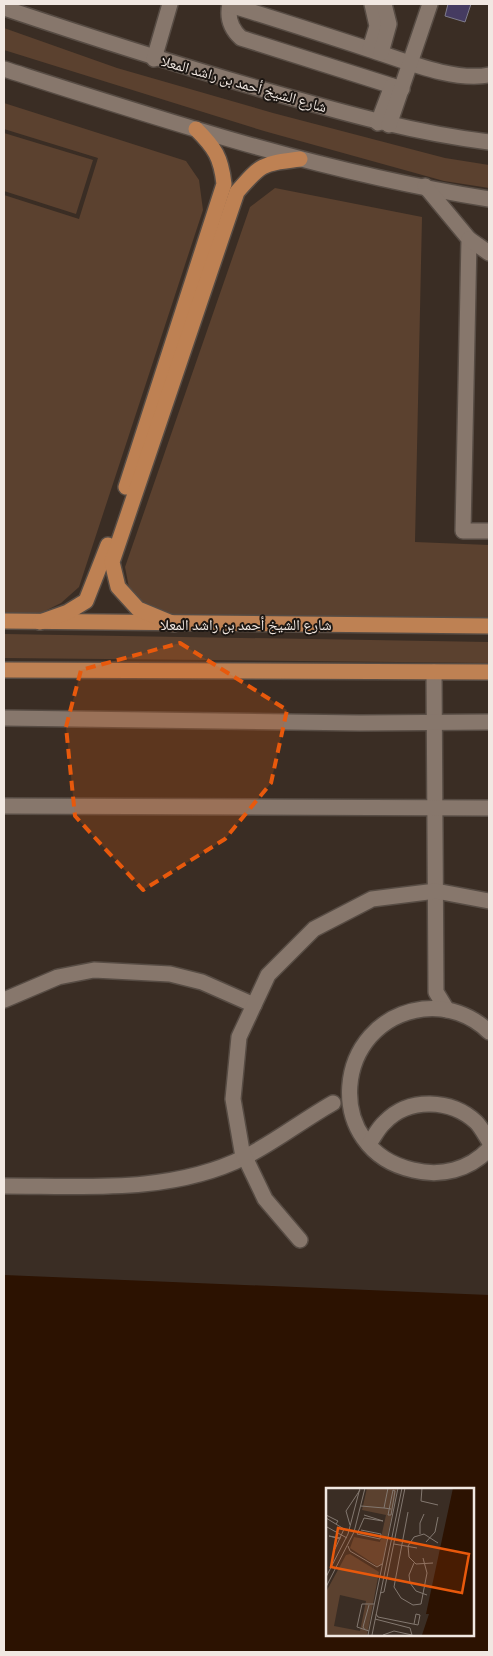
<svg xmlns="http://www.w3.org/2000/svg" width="493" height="1656" font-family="Cabin,'Noto Naskh Arabic',sans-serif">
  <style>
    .green { fill: #5b412f }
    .water { fill: #2c1201; fill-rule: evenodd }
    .building { fill: #453b61; stroke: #7e7b8b }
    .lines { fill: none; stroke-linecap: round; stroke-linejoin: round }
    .minor-casing { stroke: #574c44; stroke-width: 18 }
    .major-casing { stroke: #574c44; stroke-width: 18 }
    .minor { stroke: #87776c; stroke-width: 15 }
    .major { stroke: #be8153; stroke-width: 15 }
    .marked { fill: #e8590c; fill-opacity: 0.2; stroke: #e8590c; stroke-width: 4; stroke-dasharray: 10 6; stroke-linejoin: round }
    .labels { text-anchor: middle; stroke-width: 4; stroke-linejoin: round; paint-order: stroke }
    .street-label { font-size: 15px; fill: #f1e8e2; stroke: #1d1713 }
    .inset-road { fill: none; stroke: #837870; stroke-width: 1 }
    .view { fill: #e8590c; fill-opacity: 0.15; stroke: #e8590c; stroke-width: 2.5 }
    .inset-edge { fill: none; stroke: #f1e8e2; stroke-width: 2.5 }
  </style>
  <rect width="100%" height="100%" fill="#3a2d24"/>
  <g class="green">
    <path d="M4 28 117 68 273 113 445 158 489 165V188L444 181 264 131 4 50Z"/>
    <path d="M4 103 186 161 199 180 203 210 79 587 61 603 37 615 4 614V195L79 219 98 158 4 129Z"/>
    <path d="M4 133 93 160 76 214 4 191Z"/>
    <path d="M275 188 422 217 415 542 489 545V617L229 619 150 617 131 598 125 567 250 207Z"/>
    <path d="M4 634 489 642V663L4 658Z"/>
  </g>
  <path class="water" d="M4 1275 489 1295V1652H4ZM327 1490H472V1635H327Z"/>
  <path class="building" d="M448 4H471L465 22 445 16Z"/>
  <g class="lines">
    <defs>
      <g id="minor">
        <path d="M230 4C227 17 230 28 241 38L402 89"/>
        <path d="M230 5C276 19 322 34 368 49 403 60 453 82 489 75"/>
        <path d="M4 8C93 38 181 66 271 92 344 113 415 133 489 142"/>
        <path d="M370 49 377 26 372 4"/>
        <path d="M381 53 389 24 384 4"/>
        <path d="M154 59 170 4"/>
        <path d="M4 69C163 120 324 173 489 199"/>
        <path d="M378 123 392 86"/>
        <path d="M389 125 430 4"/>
        <path d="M425 186 469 239 463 531H489"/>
        <path d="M469 239 489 253"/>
        <path d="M434 672 436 992 447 1010"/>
        <path d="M4 718 360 723 489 722"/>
        <path d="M4 806 489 808"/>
        <path d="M4 1000 58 977 94 970 170 974 202 982 254 1005"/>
        <path d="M489 1032C472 1015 447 1006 423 1009 332 1021 322 1150 413 1170 441 1177 469 1170 489 1149"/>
        <path d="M369 1144C374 1137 378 1128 385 1122 409 1097 451 1099 476 1122 481 1127 485 1135 489 1141"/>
        <path d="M4 1186C83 1186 171 1194 245 1157 275 1142 303 1120 333 1103"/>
        <path d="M300 1240 265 1199 242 1151 233 1099 239 1037 268 975 314 929 372 899 436 891 489 901"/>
      </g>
      <g id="major">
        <path d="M126 487 224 184C221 157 215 148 196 129"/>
        <path d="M4 621 489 626"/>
        <path d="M40 622 68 612 86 601 108 545"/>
        <path d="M174 624 138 609 118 587 112 562 237 192C262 163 262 164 300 159"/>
        <path d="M4 670 489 672"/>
      </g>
    </defs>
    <use href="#minor" class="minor-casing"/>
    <use href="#major" class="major-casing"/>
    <use href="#minor" class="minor"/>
    <use href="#major" class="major"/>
  </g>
  <path class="marked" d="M180 643 287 710 271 783 225 839 143 890 75 816 66 727 81 670Z"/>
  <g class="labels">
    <g class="street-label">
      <text transform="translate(244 84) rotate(16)" y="5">شارع الشيخ أحمد بن راشد المعلا</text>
      <text x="246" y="630">شارع الشيخ أحمد بن راشد المعلا</text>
    </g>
  </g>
  <g transform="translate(326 1488)">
    <rect width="148" height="148" fill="#3a2d24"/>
    <path d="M41 0H71L56 77 51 78 24 60 28 49 54 54 60 27 36 22ZM24 66 53 84 41 147H0V104L20 67ZM14 107 40 113 34 143 8 138Z" fill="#5b412f" fill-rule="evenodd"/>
    <path d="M127 0H147V147H96L103 126H100Z" fill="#2c1201"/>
    <path class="inset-road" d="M62 0 58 20 65 21M96 0 95 13 112 17M67 2 69 3 65 27H62ZM35 18 58 20M82 24 68 99 75 110 87 117 95 116 101 85 97 70M0 27 12 33 10 36M0 30 18 41 9 61M24 37 20 23 34 2M1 39 21 50M31 46 38 30 57 33 38 27M31 46 54 51 55 46 35 42M94 46V35L98 26M14 51 3 48 15 50M100 54 109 44 112 29M68 56 91 60M22 58 24 63 51 79 56 76M88 75 83 87 84 95 90 103 101 107M107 75 90 76 83 69 82 58 88 49 98 46 112 55M0 89 22 46 34 0M68 91 84 95M0 99 28 44 39 0M54 105 58 104 79 0M50 126 52 129 92 137 94 127 90 126 88 136M49 131 84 140 86 147M39 142 37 139 43 117M43 143 31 139 36 116H48M42 147 72 0M46 147 76 0M57 147 68 143 86 147"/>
    <path class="view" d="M12 40 143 66 136 105 5 79Z"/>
    <rect width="148" height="148" class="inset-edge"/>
  </g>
  <rect width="493" height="1656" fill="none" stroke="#f1e8e2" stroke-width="10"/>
</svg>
